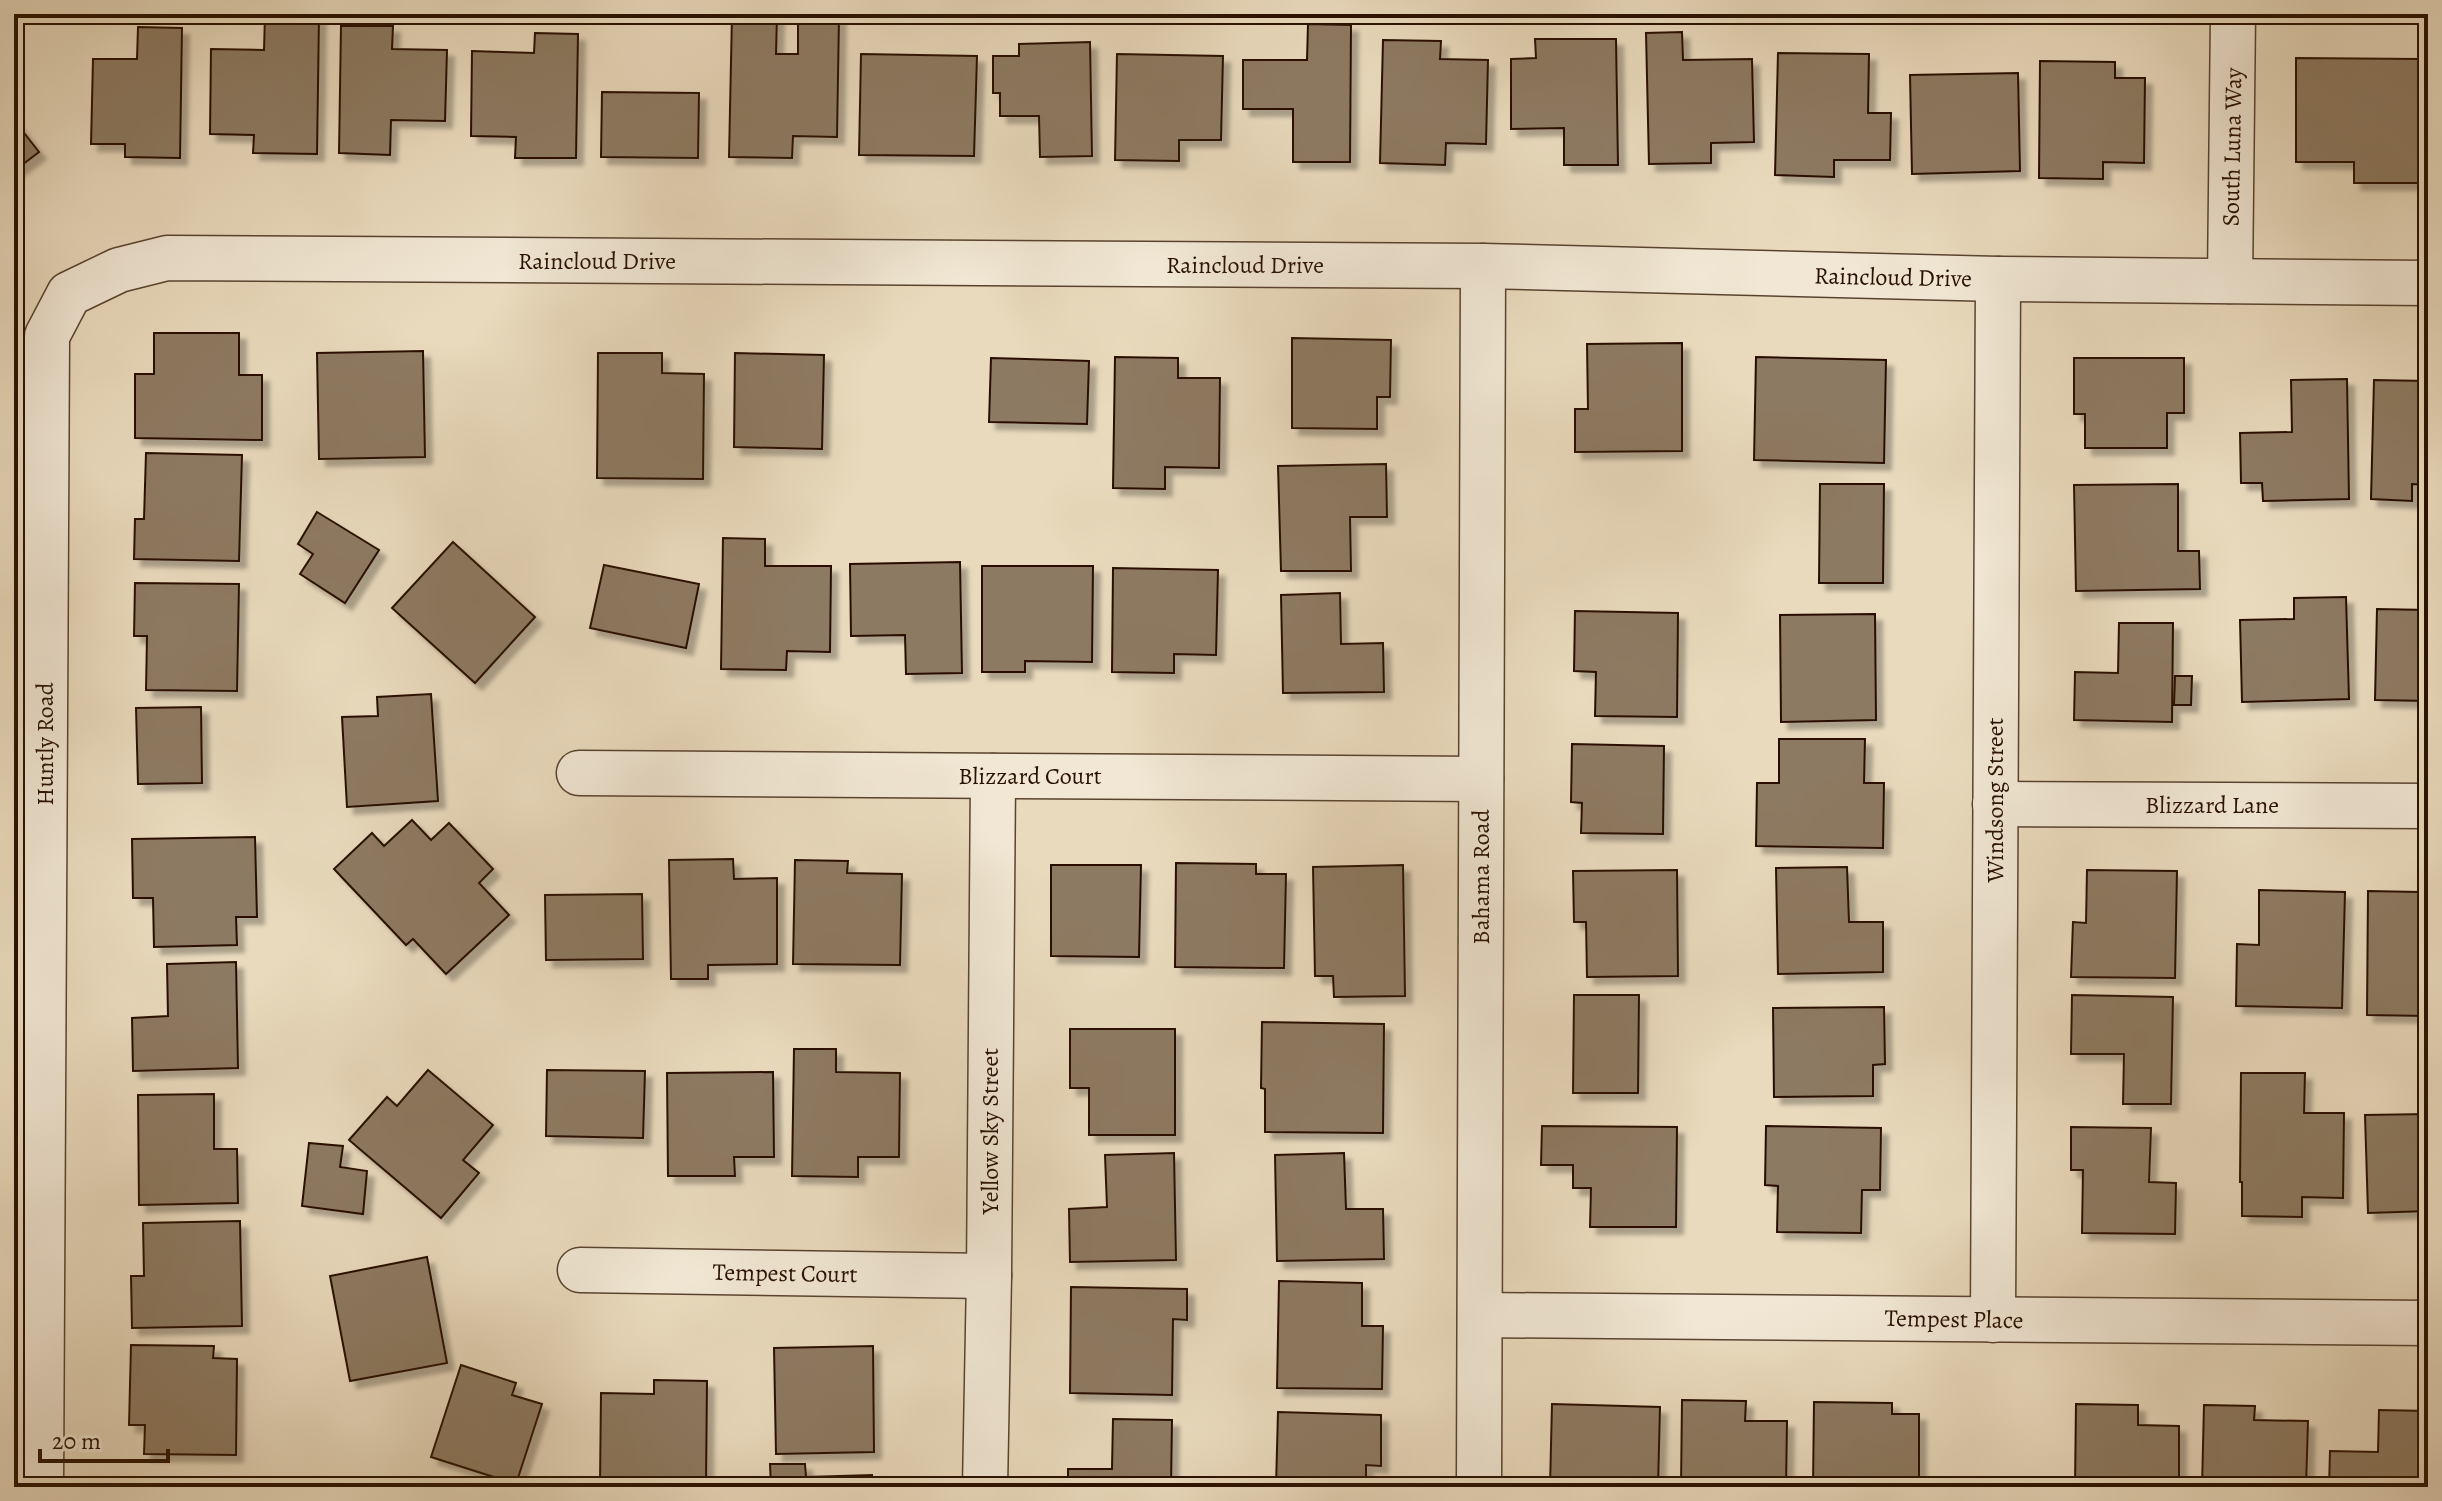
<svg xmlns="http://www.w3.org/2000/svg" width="2442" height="1501" font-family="Alegreya,serif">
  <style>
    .building { fill: #8d7a62; stroke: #291100; stroke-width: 2; filter: url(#shadow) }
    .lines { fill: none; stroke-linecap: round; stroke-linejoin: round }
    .minor-casing { stroke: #59432f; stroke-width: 47 }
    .minor { stroke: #f1e7d4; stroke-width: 44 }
    .labels { text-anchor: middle; stroke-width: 6; stroke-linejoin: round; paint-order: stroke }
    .street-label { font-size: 24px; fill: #291100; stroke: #f1e7d4 }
  </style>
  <defs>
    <filter id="shadow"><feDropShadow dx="7" dy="7" stdDeviation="2" flood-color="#0004"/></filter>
  </defs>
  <rect width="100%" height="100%" fill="#e9dabd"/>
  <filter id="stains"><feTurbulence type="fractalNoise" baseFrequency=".0025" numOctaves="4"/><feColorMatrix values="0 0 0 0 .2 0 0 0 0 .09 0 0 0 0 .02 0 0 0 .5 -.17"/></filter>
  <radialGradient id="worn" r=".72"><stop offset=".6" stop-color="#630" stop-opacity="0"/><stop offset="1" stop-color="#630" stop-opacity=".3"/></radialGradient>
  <g class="building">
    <path d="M732 14 777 15 776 54H798V16L839 17 837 137 793 136 792 158 729 157Z"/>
    <path d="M265 15 319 16 317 154 253 153 254 135 210 134 211 49 264 50Z"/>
    <path d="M1308 24 1351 25 1350 162H1293V109H1243V60H1307Z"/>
    <path d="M341 26H393L392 49 447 50 445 121 391 120 390 155 339 153Z"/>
    <path d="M138 27 182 28 180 158 125 157V144H91L93 59H137Z"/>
    <path d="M1682 32 1683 60 1752 59 1754 142 1711 143V163L1649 164 1646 33Z"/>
    <path d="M535 33 578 34 576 158H515L516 137 471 136 472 51 534 53Z"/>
    <path d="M1535 39H1616L1618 165H1564V128L1511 129V59L1536 58Z"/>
    <path d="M1383 40 1441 41 1440 59 1488 60 1486 144 1446 143 1445 165 1380 163Z"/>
    <path d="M1090 42 1092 156 1040 157 1039 116H1000V93H993V56H1019V44Z"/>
    <path d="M1778 53 1869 54 1868 113H1891L1890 160H1834V177L1775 175Z"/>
    <path d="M861 54 977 56 974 156 859 155Z"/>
    <path d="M1117 54 1223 56 1221 140H1179V161L1115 160Z"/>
    <path d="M2296 58 2419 59 2418 183H2354V162H2296Z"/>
    <path d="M2040 61 2115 62V78H2145L2144 163 2103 162V179L2039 178Z"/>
    <path d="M2018 73 2020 171 1912 174 1910 75Z"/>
    <path d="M602 92 699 93 698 158 601 157Z"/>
    <path d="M14 120 39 152 14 171Z"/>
    <path d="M154 333H239V375H262V440L135 438V374H154Z"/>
    <path d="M1292 338 1391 340 1390 397H1377V429L1292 428Z"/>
    <path d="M1682 343V451L1575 452V409H1588L1587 344Z"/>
    <path d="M423 351 425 457 319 459 317 353Z"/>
    <path d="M598 353H662V373L704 374 703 479 597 478Z"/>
    <path d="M735 353 824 355 822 449 734 447Z"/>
    <path d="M1115 357 1178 358V378H1220L1219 468 1165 467V489L1113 488Z"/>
    <path d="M1756 357 1886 360 1884 463 1754 460Z"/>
    <path d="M991 358 1089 361 1087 424 989 422Z"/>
    <path d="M2074 358H2184V413H2167V448H2085V414H2074Z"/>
    <path d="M2347 379 2349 499 2263 501 2262 483H2241L2240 433 2292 432 2291 380Z"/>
    <path d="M2374 380 2428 381V485L2412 484V501L2371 499Z"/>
    <path d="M146 453 242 455 239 561 134 559 135 519H144Z"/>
    <path d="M1386 464 1387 517H1350L1351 571H1281L1278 466Z"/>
    <path d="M1820 484H1884L1883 583H1819Z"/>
    <path d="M2178 484V551H2199L2200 589 2076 591 2074 485Z"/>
    <path d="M317 512 379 550 345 603 300 574 313 554 298 544Z"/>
    <path d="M723 538 765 539V566H831L830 652 787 651 786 670 721 669Z"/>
    <path d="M453 542 535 617 475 683 392 608Z"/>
    <path d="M960 562 962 673 906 674 905 635 851 636 850 564Z"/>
    <path d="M604 565 699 584 686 648 590 628Z"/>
    <path d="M982 566H1093L1092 662 1025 661V672H982Z"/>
    <path d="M1113 568 1218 570 1216 655 1174 654V673L1112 672Z"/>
    <path d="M135 583 239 584 237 691 146 690 147 636H134Z"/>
    <path d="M1340 593 1341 644 1383 643 1384 692 1283 693 1281 595Z"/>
    <path d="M2346 597 2349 699 2242 702 2240 620 2294 619V598Z"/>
    <path d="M2377 609 2428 610V701L2375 700Z"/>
    <path d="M1575 611 1678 613 1677 717 1595 716 1596 672 1574 671Z"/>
    <path d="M1875 614 1876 720 1781 722 1780 615Z"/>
    <path d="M2119 623H2173L2172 722 2074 720 2075 672 2118 673Z"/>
    <path d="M2175 676H2192L2191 705H2174Z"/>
    <path d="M431 694 438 801 347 807 342 717 378 716 377 697Z"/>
    <path d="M201 707 202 783 138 784 136 708Z"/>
    <path d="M1779 739H1865L1864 783H1884L1883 848 1756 846 1757 783H1779Z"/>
    <path d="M1572 744 1664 746 1663 834 1581 833 1582 803 1571 802Z"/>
    <path d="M412 820 431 840 449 823 493 869 479 883 509 915 446 974 413 939 406 945 334 869 372 833 384 846Z"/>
    <path d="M255 837 257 917H236L237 945 154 947 153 898H133L132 839Z"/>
    <path d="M733 859 734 879 777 878V964L708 965V979H671L669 860Z"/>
    <path d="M795 860 848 861 847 873 902 874 900 965 793 964Z"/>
    <path d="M1176 863 1256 864V874H1286L1284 968 1175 967Z"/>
    <path d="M1051 865H1141L1139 957 1051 956Z"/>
    <path d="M1403 865 1405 996 1334 997 1333 976H1315L1313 867Z"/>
    <path d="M1847 867 1849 922H1883V972L1778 974 1776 868Z"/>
    <path d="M1677 870 1678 976 1587 977 1586 922H1574L1573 871Z"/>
    <path d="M2087 870 2177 871 2175 978 2071 977 2073 922 2086 923Z"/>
    <path d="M2259 890 2345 892 2342 1008 2236 1006 2237 944 2259 945Z"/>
    <path d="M2368 891 2419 892V906H2428L2427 1016 2367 1015Z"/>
    <path d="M642 894 643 959 546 960 545 895Z"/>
    <path d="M236 962 238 1068 133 1071 132 1018 168 1016 167 964Z"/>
    <path d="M1574 995H1639L1638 1093H1573Z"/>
    <path d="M2072 995 2173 997 2171 1104H2123L2124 1054H2071Z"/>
    <path d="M1884 1007 1885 1064 1873 1065V1096L1774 1097 1773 1008Z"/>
    <path d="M1262 1022 1384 1024 1383 1133 1265 1132V1089L1261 1088Z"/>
    <path d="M1070 1029H1175V1135H1089V1088H1070Z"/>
    <path d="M794 1049H836V1072L900 1073 899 1157H858V1177L792 1176Z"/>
    <path d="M428 1070 493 1125 463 1160 479 1173 441 1218 349 1140 387 1097 397 1106Z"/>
    <path d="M547 1070 645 1071 643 1138 546 1136Z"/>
    <path d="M773 1072 774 1157H734L735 1176H668L667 1073Z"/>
    <path d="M2241 1073H2305L2304 1113H2344L2343 1198 2302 1197V1217L2242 1216V1182H2240Z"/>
    <path d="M214 1094V1149H237L238 1203 139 1205 138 1095Z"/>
    <path d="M2428 1114V1211L2368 1213 2365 1115Z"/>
    <path d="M1542 1126 1677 1127 1676 1227H1590L1591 1188H1573V1165H1541Z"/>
    <path d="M1766 1126 1881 1128 1880 1190H1862L1861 1233 1777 1232 1778 1186 1765 1185Z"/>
    <path d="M2071 1127 2151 1128 2149 1182 2176 1183 2175 1234 2082 1233 2083 1170H2071Z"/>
    <path d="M309 1143 343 1146 340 1167 367 1171 363 1214 302 1206Z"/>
    <path d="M1174 1153 1176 1260 1070 1262 1069 1209 1107 1207 1105 1155Z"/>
    <path d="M1344 1153 1346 1209H1383L1384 1259 1277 1261 1275 1155Z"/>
    <path d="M240 1221 242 1326 132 1328 131 1276H144L143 1223Z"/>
    <path d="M427 1257 447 1363 350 1381 330 1276Z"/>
    <path d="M1279 1281 1362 1283V1326H1383L1382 1389 1277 1388Z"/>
    <path d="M1071 1287 1187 1289V1320L1173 1319 1172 1395 1070 1393Z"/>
    <path d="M131 1345 214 1346 213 1358 237 1359 236 1455 144 1454 145 1425H129Z"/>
    <path d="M873 1346 874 1452 776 1454 774 1348Z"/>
    <path d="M461 1365 516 1383 512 1395 542 1404 516 1484 431 1457Z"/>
    <path d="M654 1380 707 1381 706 1484H600L601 1393 654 1394Z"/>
    <path d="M1682 1400 1746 1401 1745 1421H1787L1786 1487H1681Z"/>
    <path d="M1814 1402 1892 1403V1414H1919V1487H1813Z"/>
    <path d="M1552 1404 1660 1407 1658 1487H1550Z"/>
    <path d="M2076 1404 2138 1405V1425L2179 1426V1487H2075Z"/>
    <path d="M2204 1405 2255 1406 2254 1420 2308 1421 2306 1487H2202Z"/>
    <path d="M2379 1410 2428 1411 2427 1487H2329L2330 1451 2378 1452Z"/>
    <path d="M1278 1412 1381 1415V1466L1366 1465V1487H1276Z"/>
    <path d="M1113 1419 1172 1420 1171 1487H1068V1469H1112Z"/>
    <path d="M770 1464H805L806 1477 872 1475V1487H771Z"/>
    <rect x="174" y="1479" width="58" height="8"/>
  </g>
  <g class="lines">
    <defs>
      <g id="minor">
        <path d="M2230 281 2233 14"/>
        <path d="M579 773 1481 779"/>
        <path d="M1995 804 2428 806"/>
        <path d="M580 1270 989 1276"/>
        <path d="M1480 1315 2428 1323"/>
        <path d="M1993 1320 1998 279"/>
        <path d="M41 1487 47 336 69 294 119 270 167 258 1483 266 1998 279 2428 283"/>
        <path d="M985 1487 989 1276 993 776"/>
        <path d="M1479 1487 1483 266"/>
      </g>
    </defs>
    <use href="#minor" class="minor-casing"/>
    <use href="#minor" class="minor"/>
  </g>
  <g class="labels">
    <g class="street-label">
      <text transform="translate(2232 147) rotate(-89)" y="8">South Luna Way</text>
      <text x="597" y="269">Raincloud Drive</text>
      <text x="1245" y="273">Raincloud Drive</text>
      <text transform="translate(1893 277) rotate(1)" y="8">Raincloud Drive</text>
      <text transform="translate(45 744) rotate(-90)" y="8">Huntly Road</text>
      <text x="1030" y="784">Blizzard Court</text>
      <text transform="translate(1995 800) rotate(-90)" y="8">Windsong Street</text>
      <text x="2212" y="813">Blizzard Lane</text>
      <text transform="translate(1481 877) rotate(-90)" y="8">Bahama Road</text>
      <text transform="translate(990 1131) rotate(-90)" y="8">Yellow Sky Street</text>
      <text transform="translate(785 1273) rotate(1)" y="8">Tempest Court</text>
      <text transform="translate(1954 1319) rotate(1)" y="8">Tempest Place</text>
    </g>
  </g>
  <rect width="2442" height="1501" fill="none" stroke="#e9dabd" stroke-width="48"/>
  <rect x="16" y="16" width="2410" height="1469" fill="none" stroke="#291100" stroke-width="4"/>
  <rect x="24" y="24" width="2394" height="1453" fill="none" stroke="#291100" stroke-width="2"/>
  <path d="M40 1449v12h128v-12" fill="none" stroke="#291100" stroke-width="4"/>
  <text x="52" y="1449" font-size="24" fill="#291100" stroke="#f1e7d4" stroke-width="6" paint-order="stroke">20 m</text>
  <rect width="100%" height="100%" filter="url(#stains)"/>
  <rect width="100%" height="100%" fill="url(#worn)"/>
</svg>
